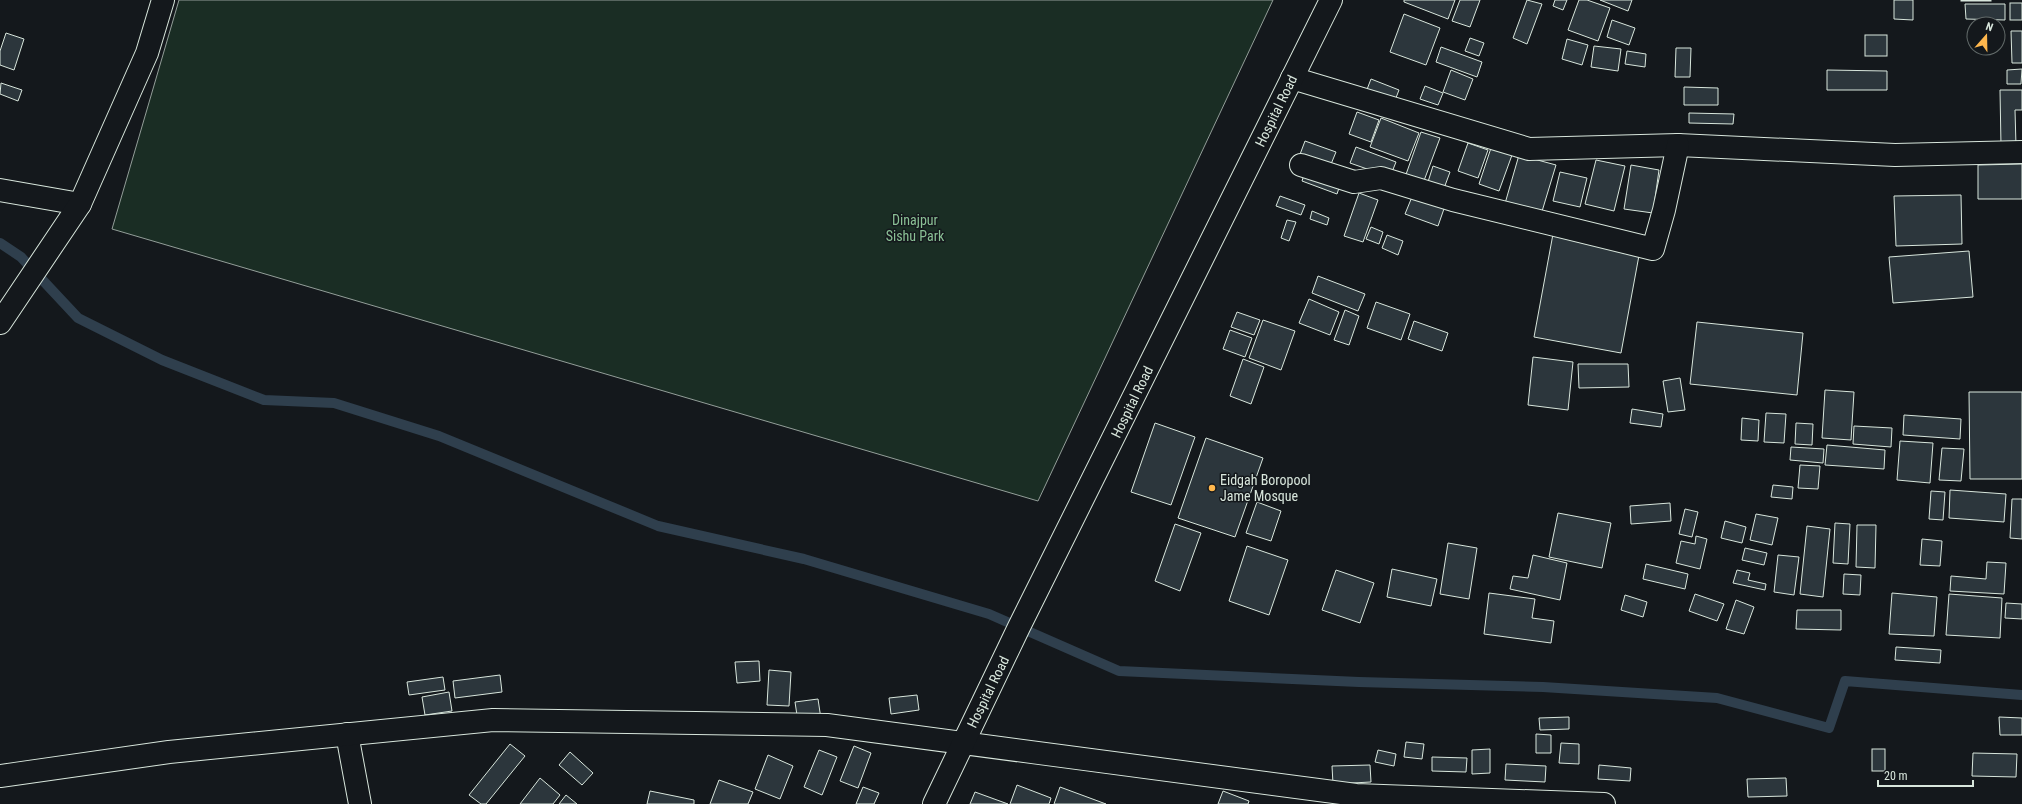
<svg xmlns="http://www.w3.org/2000/svg" width="2022" height="804" font-family="'Roboto Condensed',sans-serif">
  <style>
    .green { fill: #1a2d24; stroke: #939e99 }
    .lines { fill: none; stroke-linecap: round; stroke-linejoin: round }
    .stream { stroke: #2f3f4d; stroke-width: 10 }
    .building { fill: #2c363c; stroke: #d8e6dc }
    .minor-casing { stroke: #d8e6dc; stroke-width: 24 }
    .tertiary-casing { stroke: #d8e6dc; stroke-width: 24 }
    .secondary-casing { stroke: #d8e6dc; stroke-width: 24 }
    .minor { stroke: #14181c; stroke-width: 22 }
    .tertiary { stroke: #14181c; stroke-width: 22 }
    .secondary { stroke: #14181c; stroke-width: 22 }
    .poi-dot { fill: #ffb74d; stroke: #14181c; stroke-width: 1.5 }
    .labels { text-anchor: middle; stroke-width: 3; stroke-linejoin: round; paint-order: stroke }
    .street-label { font-size: 14px; fill: #d8e6dc; stroke: #14181c }
    .park-label { font-size: 14px; fill: #8ac095; stroke: #14181c }
    .poi-label { font-size: 14px; fill: #d8e6dc; stroke: #14181c; text-anchor: start }
  </style>
  <rect width="100%" height="100%" fill="#14181c"/>
  <path class="green" d="M179 0H1273L1038 501 112 229Z"/>
  <g class="lines">
    <path class="stream" d="M0 243 21 257 78 318 162 360 264 400 334 403 439 436 658 526 804 559 989 614 1119 671 1359 682 1543 687 1717 698 1829 728 1845 681 2022 695"/>
  </g>
  <g class="building">
    <path d="M1404 0H1455L1448 19 1404 2Z"/>
    <path d="M1460 0H1480L1470 27 1452 21Z"/>
    <path d="M1527 0 1542 4 1527 44 1513 38Z"/>
    <path d="M1555 0H1567L1563 10 1553 6Z"/>
    <path d="M1579 0H1587L1610 8 1598 41 1568 30Z"/>
    <path d="M1600 0H1632L1628 11Z"/>
    <path d="M1894 0H1913V20L1894 19Z"/>
    <rect x="1961" y="0" width="30" height="1"/>
    <rect x="2010" y="3" width="12" height="17"/>
    <path d="M1965 4H2005V20L1966 19Z"/>
    <path d="M1404 14 1440 28 1426 65 1390 52Z"/>
    <path d="M1612 20 1635 28 1629 45 1607 37Z"/>
    <path d="M2011 31H2022V63H2012Z"/>
    <path d="M6 33 24 39 14 70 0 65V51Z"/>
    <rect x="1865" y="35" width="22" height="21"/>
    <path d="M1470 38 1484 43 1479 56 1465 51Z"/>
    <path d="M1567 39 1588 45 1582 65 1562 59Z"/>
    <path d="M1594 46 1621 49 1618 71 1591 67Z"/>
    <path d="M1441 47 1482 62 1477 77 1436 62Z"/>
    <path d="M1676 48H1691L1690 77H1675Z"/>
    <path d="M1627 51 1646 54 1645 67 1625 64Z"/>
    <path d="M2022 69 2021 84H2007V70Z"/>
    <path d="M1451 70 1473 79 1465 100 1443 92Z"/>
    <path d="M1827 70 1887 71V90H1827Z"/>
    <path d="M1371 79 1399 90 1394 103 1366 92Z"/>
    <path d="M1 83 22 90 18 101 0 94Z"/>
    <path d="M1425 86 1443 93 1438 105 1420 99Z"/>
    <path d="M1684 87 1718 88V105H1684Z"/>
    <path d="M2000 90H2022V110H2015L2016 146H2001Z"/>
    <path d="M1357 112 1379 120 1371 142 1349 134Z"/>
    <path d="M1689 113 1734 114 1733 124 1689 123Z"/>
    <path d="M1381 118 1419 133 1408 161 1370 147Z"/>
    <path d="M1421 132 1440 138 1422 186 1404 180Z"/>
    <path d="M1305 141 1336 152 1329 169 1299 157Z"/>
    <path d="M1468 143 1488 150 1478 178 1458 171Z"/>
    <path d="M1356 147 1396 162 1390 177 1350 163Z"/>
    <path d="M1491 148 1512 155 1499 191 1479 184Z"/>
    <path d="M1519 155 1556 165 1540 218 1504 207Z"/>
    <path d="M1596 160 1625 166 1614 211 1585 204Z"/>
    <path d="M2022 164V199H1978V165Z"/>
    <path d="M1631 165 1659 170 1653 213 1624 209Z"/>
    <path d="M1433 166 1450 172 1443 191 1427 185Z"/>
    <path d="M1306 169 1341 182 1337 194 1302 181Z"/>
    <path d="M1560 172 1587 178 1580 207 1553 201Z"/>
    <path d="M1414 192 1446 203 1438 226 1405 214Z"/>
    <path d="M1359 193 1378 200 1363 242 1344 236Z"/>
    <path d="M1961 195 1962 244 1896 246 1894 196Z"/>
    <path d="M1280 196 1305 205 1301 215 1276 206Z"/>
    <path d="M1312 211 1329 218 1327 225 1310 219Z"/>
    <path d="M1287 220 1296 222 1289 241 1281 238Z"/>
    <path d="M1371 227 1383 232 1379 244 1366 239Z"/>
    <path d="M1553 234 1640 250 1621 353 1534 337Z"/>
    <path d="M1387 235 1403 241 1398 255 1382 248Z"/>
    <path d="M1969 251 1973 297 1893 303 1889 257Z"/>
    <path d="M1318 276 1365 294 1358 311 1312 293Z"/>
    <path d="M1309 299 1339 312 1330 335 1299 323Z"/>
    <path d="M1376 302 1410 314 1401 340 1367 328Z"/>
    <path d="M1345 310 1359 316 1349 345 1334 340Z"/>
    <path d="M1237 312 1260 320 1254 335 1231 327Z"/>
    <path d="M1263 320 1295 331 1281 370 1249 358Z"/>
    <path d="M1414 321 1448 333 1442 351 1408 339Z"/>
    <path d="M1697 322 1803 333 1797 395 1690 384Z"/>
    <path d="M1230 330 1252 338 1245 357 1223 349Z"/>
    <path d="M1533 357 1573 362 1568 410 1528 405Z"/>
    <path d="M1243 359 1264 367 1251 404 1230 396Z"/>
    <path d="M1578 364H1628L1629 387 1579 388Z"/>
    <path d="M1680 378 1685 410 1668 412 1663 381Z"/>
    <path d="M1825 390 1854 392 1851 440 1822 438Z"/>
    <path d="M1969 392H2022V479H1970Z"/>
    <path d="M1632 409 1663 414 1661 427 1630 423Z"/>
    <path d="M1766 413 1786 414 1784 443 1764 442Z"/>
    <path d="M1904 415 1961 419 1960 439 1903 435Z"/>
    <path d="M1742 418 1759 420 1758 441 1741 440Z"/>
    <path d="M1155 423 1195 437 1171 505 1131 492Z"/>
    <path d="M1796 423 1813 424 1812 445 1795 444Z"/>
    <path d="M1854 426 1892 428 1891 447 1853 444Z"/>
    <path d="M1206 438 1263 458 1235 537 1178 518Z"/>
    <path d="M1900 441 1933 443 1930 483 1897 480Z"/>
    <path d="M1827 445 1885 450 1884 469 1825 465Z"/>
    <path d="M1791 447 1824 449 1823 463 1790 460Z"/>
    <path d="M1942 448 1964 449 1961 481 1939 480Z"/>
    <path d="M1800 465 1820 466 1818 489 1798 488Z"/>
    <path d="M1773 485 1793 487 1792 499 1771 497Z"/>
    <path d="M1950 490 2006 494 2004 522 1949 518Z"/>
    <path d="M1931 491 1945 492 1943 520 1929 519Z"/>
    <path d="M2012 499H2022V539L2010 538Z"/>
    <path d="M1257 502 1281 511 1271 541 1246 533Z"/>
    <path d="M1670 503 1671 521 1631 524 1630 506Z"/>
    <path d="M1685 509 1698 512 1692 537 1679 534Z"/>
    <path d="M1558 513 1611 523 1602 568 1549 557Z"/>
    <path d="M1756 514 1778 518 1772 545 1750 540Z"/>
    <path d="M1725 521 1746 527 1742 543 1721 538Z"/>
    <path d="M1835 523 1850 524 1848 564 1833 563Z"/>
    <path d="M1175 524 1201 533 1180 591 1155 581Z"/>
    <path d="M1857 525H1876L1875 568 1856 567Z"/>
    <path d="M1807 526 1830 529 1823 597 1800 594Z"/>
    <path d="M1696 536 1707 539 1700 569 1676 563 1681 541 1695 544Z"/>
    <path d="M1922 539 1942 541 1940 566 1920 565Z"/>
    <path d="M1448 543 1477 548 1469 599 1440 594Z"/>
    <path d="M1247 546 1288 560 1269 615 1229 601Z"/>
    <path d="M1745 548 1767 553 1764 565 1742 560Z"/>
    <path d="M1533 555 1567 563 1560 600 1510 589 1513 576 1528 578Z"/>
    <path d="M1778 555 1799 557 1794 595 1774 592Z"/>
    <path d="M1987 562 2006 563 2004 594 1950 591 1951 576 1986 579Z"/>
    <path d="M1646 564 1688 574 1685 589 1643 579Z"/>
    <path d="M1392 569 1437 579 1431 606 1387 597Z"/>
    <path d="M1336 570 1374 583 1360 623 1322 610Z"/>
    <path d="M1737 570 1750 573 1748 580 1766 584 1765 590 1733 583Z"/>
    <path d="M1844 574 1861 575 1860 595 1843 594Z"/>
    <path d="M1489 593 1535 599 1532 618 1554 621 1551 643 1484 634Z"/>
    <path d="M1892 593 1937 597 1934 636 1889 634Z"/>
    <path d="M1695 594 1724 604 1717 621 1689 611Z"/>
    <path d="M1949 594 2002 598 2000 638 1946 635Z"/>
    <path d="M1625 595 1647 602 1643 617 1621 610Z"/>
    <path d="M1736 600 1754 607 1744 634 1726 629Z"/>
    <path d="M2006 603 2022 604V619L2005 618Z"/>
    <path d="M1797 610H1841V630L1796 629Z"/>
    <path d="M1896 647 1941 650 1940 663 1895 660Z"/>
    <path d="M759 661 760 681 737 683 735 662Z"/>
    <path d="M769 670 791 672 789 706 767 705Z"/>
    <path d="M500 675 502 692 455 698 453 681Z"/>
    <path d="M443 677 445 690 409 695 407 682Z"/>
    <path d="M449 692 452 711 425 715 422 697Z"/>
    <path d="M917 695 919 710 891 714 889 698Z"/>
    <path d="M818 699 821 719 798 722 795 702Z"/>
    <path d="M1569 717V729L1540 730 1539 718Z"/>
    <path d="M1999 717 2022 718V735H2000Z"/>
    <path d="M1536 734 1551 735V753H1536Z"/>
    <path d="M1406 742 1424 744 1422 759 1404 757Z"/>
    <path d="M1561 743 1579 744V764L1559 763Z"/>
    <path d="M510 744 525 756 486 804H481L469 795Z"/>
    <path d="M854 746 871 753 858 788 840 781Z"/>
    <path d="M1490 749V773L1472 774V750Z"/>
    <rect x="1872" y="749" width="13" height="22"/>
    <path d="M819 750 837 757 822 795 804 787Z"/>
    <path d="M1378 750 1396 754 1394 766 1375 762Z"/>
    <path d="M570 752 593 773 582 785 559 765Z"/>
    <path d="M1973 753 2017 754 2016 777 1972 776Z"/>
    <path d="M768 755 793 766 780 799 755 789Z"/>
    <path d="M1432 757 1467 758 1466 772 1432 771Z"/>
    <path d="M1506 764 1546 766 1545 782 1505 780Z"/>
    <path d="M1370 765 1371 782 1333 784 1332 766Z"/>
    <path d="M1599 765 1631 768 1630 781 1598 779Z"/>
    <path d="M540 778 560 795 553 804H520Z"/>
    <path d="M1786 778 1787 796 1748 797 1747 779Z"/>
    <path d="M719 780 753 792 748 804H710Z"/>
    <path d="M1017 785 1051 798 1049 804H1010Z"/>
    <path d="M863 787 879 793 874 804H856Z"/>
    <path d="M1060 787 1106 804H1054Z"/>
    <path d="M650 791 694 800V804H647Z"/>
    <path d="M1223 791 1249 801 1248 804H1218Z"/>
    <path d="M975 792 1008 804H970Z"/>
    <path d="M566 795 577 804H559Z"/>
  </g>
  <g class="lines">
    <defs>
      <g id="minor">
        <path d="M1292 78 1529 149 1678 145 1895 155 2022 152"/>
        <path d="M1301 165 1354 182 1381 178 1453 200 1653 249 1664 210 1678 145"/>
        <path d="M0 190 80 204"/>
        <path d="M0 323 80 204 147 53 163 0"/>
        <path d="M347 734 360 804"/>
      </g>
      <path id="tertiary" d="M0 776 169 752 493 720 827 725 1356 795 1604 804"/>
      <path id="secondary" d="M934 804 1019 627 1331 0"/>
    </defs>
    <use href="#minor" class="minor-casing"/>
    <use href="#tertiary" class="tertiary-casing"/>
    <use href="#secondary" class="secondary-casing"/>
    <use href="#minor" class="minor"/>
    <use href="#tertiary" class="tertiary"/>
    <use href="#secondary" class="secondary"/>
  </g>
  <circle class="poi-dot" cx="1212" cy="488" r="4"/>
  <g class="labels">
    <g class="street-label">
      <text transform="translate(1276 111) rotate(-64)" y="5">Hospital Road</text>
      <text transform="translate(1132 402) rotate(-64)" y="5">Hospital Road</text>
      <text transform="translate(988 692) rotate(-64)" y="5">Hospital Road</text>
    </g>
    <g class="park-label">
      <text x="915" y="225">Dinajpur<tspan x="915" dy="16">Sishu Park</tspan></text>
    </g>
    <g class="poi-label">
      <text x="1220" y="485">Eidgah Boropool<tspan x="1220" dy="16">Jame Mosque</tspan></text>
    </g>
  </g>
  <g transform="translate(1986 36) rotate(20)"><circle r="19" fill="#14181c" stroke="#626a69"/>
  <path d="M0-3L7 15L0 10L-7 15Z" fill="#ffb74d"/>
  <text y="-6" font-size="11" font-weight="bold" text-anchor="middle" fill="#d8e6dc">N</text>
  </g>
  <path d="M1878 780v6h95v-6" fill="none" stroke="#d8e6dc" stroke-width="2"/>
  <text x="1884" y="780" font-size="12" fill="#d8e6dc" stroke="#14181c" stroke-width="3" paint-order="stroke">20 m</text>
</svg>
